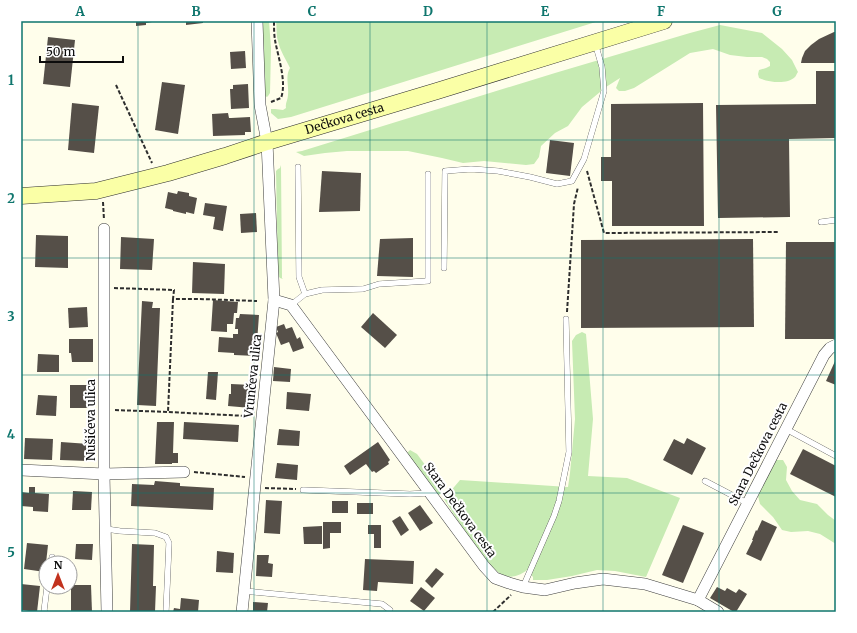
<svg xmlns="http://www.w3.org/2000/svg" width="857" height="633" font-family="Merriweather,serif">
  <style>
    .green { fill: #c7ebb3 }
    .building { fill: #554f48 }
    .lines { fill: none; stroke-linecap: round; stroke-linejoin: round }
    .lane-casing { stroke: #3f3f3f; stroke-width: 6 }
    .street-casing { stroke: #3f3f3f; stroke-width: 12 }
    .secondary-casing { stroke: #2e2e2e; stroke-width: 17 }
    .path { stroke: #2e2e2e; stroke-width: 2; stroke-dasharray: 4 2; stroke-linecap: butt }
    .lane { stroke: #fff; stroke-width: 5.5 }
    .street { stroke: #fff; stroke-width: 11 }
    .secondary { stroke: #faffa6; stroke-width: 16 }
    .grid { fill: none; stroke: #0f766e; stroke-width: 1; stroke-opacity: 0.55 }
    .labels { text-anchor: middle; stroke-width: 4; stroke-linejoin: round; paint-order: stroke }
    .street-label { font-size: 12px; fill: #0c0c0c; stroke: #fff }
    .neatline { fill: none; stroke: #0f766e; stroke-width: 1.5 }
    .grid-label { font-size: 13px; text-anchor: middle; font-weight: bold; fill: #0f766e }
  </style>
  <rect width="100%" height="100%" fill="#fffeeb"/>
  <g class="green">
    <path d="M262 21H269L271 48 270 93 268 96 267 97 265 96Z"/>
    <path d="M276 21H599L291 117 278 119 271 113V109H275L283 110 286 108C285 103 288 100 288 95 289 86 285 76 290 68 286 59 280 51 278 41 276 35 277 27 276 21Z"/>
    <path d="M720 25 762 33 782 49 792 60 798 72C797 73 796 76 795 77 787 85 768 82 759 78L758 74 759 70 766 68 770 66V62L767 59 762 57H747L730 55 713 49 690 53 634 88 625 91H619L616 88 620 78 606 87 582 107 568 126 555 133 541 146 539 157 534 164 526 165 484 161 463 163 442 158 408 151H347L325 153 304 156 296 152 302 151 555 73 690 33Z"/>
    <path d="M281 165 282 278 283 279 280 278 278 276 276 171 278 169 280 168Z"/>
    <path d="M582 332 586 334 593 419 588 476 627 478 680 498 646 577 615 571 597 570 572 576 547 580H533V577L527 570C505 587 492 568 480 551 474 543 468 536 462 529V527L444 499 460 480 568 487 570 473 575 419 572 341 576 335Z"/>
    <path d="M410 450 417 454 440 485 442 490 439 495H436L407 453Z"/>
    <path d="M776 460H783L787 467 786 480 792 491 800 500 817 504 828 515 836 521V544L820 534 808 531 791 532 782 530 773 517 760 504 758 496 763 481Z"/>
  </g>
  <g class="building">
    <path d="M136 21H151L152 22 146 23V25L136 26Z"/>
    <path d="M186 21H203V23L186 25Z"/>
    <path d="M834 32H836V63H801L802 58 805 51 811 45 819 39Z"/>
    <path d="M48 37 75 40 70 87 43 84Z"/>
    <path d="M245 51 246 68 231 69 230 52Z"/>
    <path d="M816 71H836V138L789 139 790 217 718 218 716 105 816 104Z"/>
    <path d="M162 82 185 85 178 134 155 130Z"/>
    <path d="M248 84 249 108 231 109 230 89H233V85Z"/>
    <path d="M72 103 99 106 94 153 68 150Z"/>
    <path d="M703 103 704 226H612V181H601V157H611V104Z"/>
    <path d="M228 113 229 118H231L250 117 251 132H245V135L213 136 212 114Z"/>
    <path d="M550 140 574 143 570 176 546 173Z"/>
    <path d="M322 171 361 173 360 211 319 212Z"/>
    <path d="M178 191 189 193V196L197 198 194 214 186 212V214L173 211V210L165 208 168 192 177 194Z"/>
    <path d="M205 203 227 206 223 231 213 229 215 217 203 215Z"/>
    <path d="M256 213 257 232 241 233 240 214Z"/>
    <path d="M36 235 68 236V268L35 267Z"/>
    <path d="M121 237 154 239 152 270 120 269Z"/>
    <path d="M413 238V277L377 276 380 239Z"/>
    <path d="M753 239 754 327 581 328V240Z"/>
    <path d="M786 242H836V339H785Z"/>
    <path d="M193 262 225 264 224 294 192 293Z"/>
    <path d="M213 300 238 302 237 313H234L233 324H227V332L211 331Z"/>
    <path d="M142 301 153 302 152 308H160L156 406 137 405Z"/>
    <path d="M87 307 88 327 69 328 68 308Z"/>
    <path d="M373 313 397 335 385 348 361 327Z"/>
    <path d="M240 314 259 315 256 356 234 355V353L218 352 219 337 233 338V334H238V329H235L236 318H239Z"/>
    <path d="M284 324 286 329 292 327 297 339 300 337 304 348 293 352 289 342 281 345 276 333 278 332 276 327Z"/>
    <path d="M69 339H93V362H72L71 353H69Z"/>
    <path d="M38 354 59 355V372H37Z"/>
    <path d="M836 359V385L826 381Z"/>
    <path d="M274 367 291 369 290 382 273 381Z"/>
    <path d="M208 372H218L216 400 206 399Z"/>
    <path d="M231 384 252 385 251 408 228 406 229 394H231Z"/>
    <path d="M70 385H90L89 408H70Z"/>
    <path d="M287 392 311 394 309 411 286 409Z"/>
    <path d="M38 395 57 396 56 416 36 415Z"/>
    <path d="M157 422H174L173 453H178V463H172V464H155Z"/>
    <path d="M184 422 239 425 238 442 183 439Z"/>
    <path d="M279 429 300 431 299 446 277 445Z"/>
    <path d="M25 438 53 439 52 460 24 459Z"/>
    <path d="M687 438 706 448 692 475 663 460 674 439 684 444Z"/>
    <path d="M61 442 89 444 88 461 60 460Z"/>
    <path d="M378 442 390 460 388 462 389 464 376 473 374 471 372 472 366 464 350 475 344 466Z"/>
    <path d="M803 449 836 466V497L790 474Z"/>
    <path d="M277 463 298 465 297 480 275 478Z"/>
    <path d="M155 481 180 483V486L214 488 213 510 131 506 132 484 154 485Z"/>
    <path d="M29 487H35V493L49 494 48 512 33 511V507L21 506V492L29 493Z"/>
    <path d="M73 491 92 492 91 510H72Z"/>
    <path d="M266 500 282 501 280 534 264 533Z"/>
    <rect x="332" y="501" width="16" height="12"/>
    <rect x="357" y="503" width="16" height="11"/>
    <path d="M420 505 433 523 420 531 408 513Z"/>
    <path d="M400 516 409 530 401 536 392 521Z"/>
    <path d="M762 520 777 527 761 561 746 554 753 540H752L756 530 757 531Z"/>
    <path d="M323 522H341V533H330V548L323 549Z"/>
    <path d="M368 525H381V548H374V534H368Z"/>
    <path d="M683 525 704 533 683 583 662 575Z"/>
    <path d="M322 526V544H304L303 527Z"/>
    <path d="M27 543 48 545 45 572 24 569Z"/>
    <path d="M76 544H93L92 560 75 559Z"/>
    <path d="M132 544 154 545 153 586H156L155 612H130Z"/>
    <path d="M217 551 234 553 233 573 216 572Z"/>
    <path d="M257 555H269L268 563 273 564 272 577 256 576Z"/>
    <path d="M365 559 414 561 413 584 378 582 377 591 363 590Z"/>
    <path d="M436 568 444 574 432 588 425 581Z"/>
    <path d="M21 584 40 586 37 612 21 610Z"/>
    <path d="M71 585H91L92 612H71Z"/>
    <path d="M421 587 435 598 424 611 410 601Z"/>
    <path d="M717 587 725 591 727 588 736 593 739 589 747 594 736 612H734L710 598Z"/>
    <path d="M181 598 199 600 198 612H173L174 608 180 609Z"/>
    <path d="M253 602 268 603 267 612H253Z"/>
  </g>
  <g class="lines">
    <defs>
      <g id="lane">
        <path d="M298 167 299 277 305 294"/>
        <path d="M821 222 836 220"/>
        <path d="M444 268 445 171 471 169 498 171 530 177 557 184 572 181 584 159 604 91 602 67 595 43"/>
        <path d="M291 305 305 294 322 290 363 289 379 284 428 281V174"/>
        <path d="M786 429 836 456"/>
        <path d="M705 481 747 503"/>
        <path d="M303 490 410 494 430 493"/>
        <path d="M106 529 120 531 155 533 166 537 169 543 166 612"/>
        <path d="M51 563 52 557"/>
        <path d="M523 587 554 516 559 501 569 452 566 319"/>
        <path d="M244 591 382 604 390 610"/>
        <path d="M45 612 44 611 47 587"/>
      </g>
      <g id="street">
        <path d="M104 229V474L107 612"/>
        <path d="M274 300 291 305 484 566 495 578 509 583 523 587 545 590 575 583 603 579 645 584 698 600 718 612"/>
        <path d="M21 470 104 474 184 472"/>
        <path d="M698 600 824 355 830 348 836 345"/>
        <path d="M242 612 274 300 267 142 260 105 257 21"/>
      </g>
      <g id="secondary">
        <path id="s1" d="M21 196 96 191 168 173 225 156 267 142 437 91 664 21"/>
      </g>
    </defs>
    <use href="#lane" class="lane-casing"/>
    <use href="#street" class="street-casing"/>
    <use href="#secondary" class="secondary-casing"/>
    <g class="path">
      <path d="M116 85 152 163"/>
      <path d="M271 102 281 98C287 82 278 57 275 40 274 34 274 27 274 21"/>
      <path d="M587 171 604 233 779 232"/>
      <path d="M103 202 104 220"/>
      <path d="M114 288 174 290 173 299H200L257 301"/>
      <path d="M173 299 168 412 247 416"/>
      <path d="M567 312 574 204 578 187"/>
      <path d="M115 410 168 412"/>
      <path d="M194 472 245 477"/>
      <path d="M265 488 296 489"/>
      <path d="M493 612 511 595"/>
    </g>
    <use href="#lane" class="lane"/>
    <use href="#street" class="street"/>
    <use href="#secondary" class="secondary"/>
  </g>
  <path class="grid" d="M138 21V612M254 21V612M370 21V612M487 21V612M603 21V612M719 21V612M21 140H836M21 258H836M21 375H836M21 493H836"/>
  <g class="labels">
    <g class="street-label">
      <text dy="4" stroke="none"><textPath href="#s1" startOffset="334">Dečkova cesta</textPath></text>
      <text transform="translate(253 376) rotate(-84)" y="4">Vrunčeva ulica</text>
      <text transform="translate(91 420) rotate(-90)" y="4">Nušičeva ulica</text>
      <text transform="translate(758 454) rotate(-63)" y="4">Stara Dečkova cesta</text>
      <text transform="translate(460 510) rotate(54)" y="4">Stara Dečkova cesta</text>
    </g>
  </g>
  <rect width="857" height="633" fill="none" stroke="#ffffff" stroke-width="44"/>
  <g transform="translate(58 575)"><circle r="19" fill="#ffffff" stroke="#9e9e9e"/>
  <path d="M0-3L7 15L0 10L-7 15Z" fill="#c2321e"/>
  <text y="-6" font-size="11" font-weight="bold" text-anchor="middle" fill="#0c0c0c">N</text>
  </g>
  <path d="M40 56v6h83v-6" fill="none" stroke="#0c0c0c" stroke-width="2"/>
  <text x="46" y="56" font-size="12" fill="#0c0c0c" stroke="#ffffff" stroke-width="3" paint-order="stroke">50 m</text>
  <rect x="22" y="22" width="813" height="589" class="neatline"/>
  <g class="grid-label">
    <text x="80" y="16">A</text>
    <text x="196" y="16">B</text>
    <text x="312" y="16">C</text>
    <text x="428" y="16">D</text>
    <text x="545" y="16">E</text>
    <text x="661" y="16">F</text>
    <text x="777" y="16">G</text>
    <text x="11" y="85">1</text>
    <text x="11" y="203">2</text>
    <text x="11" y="321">3</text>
    <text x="11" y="439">4</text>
    <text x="11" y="557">5</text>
  </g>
</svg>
